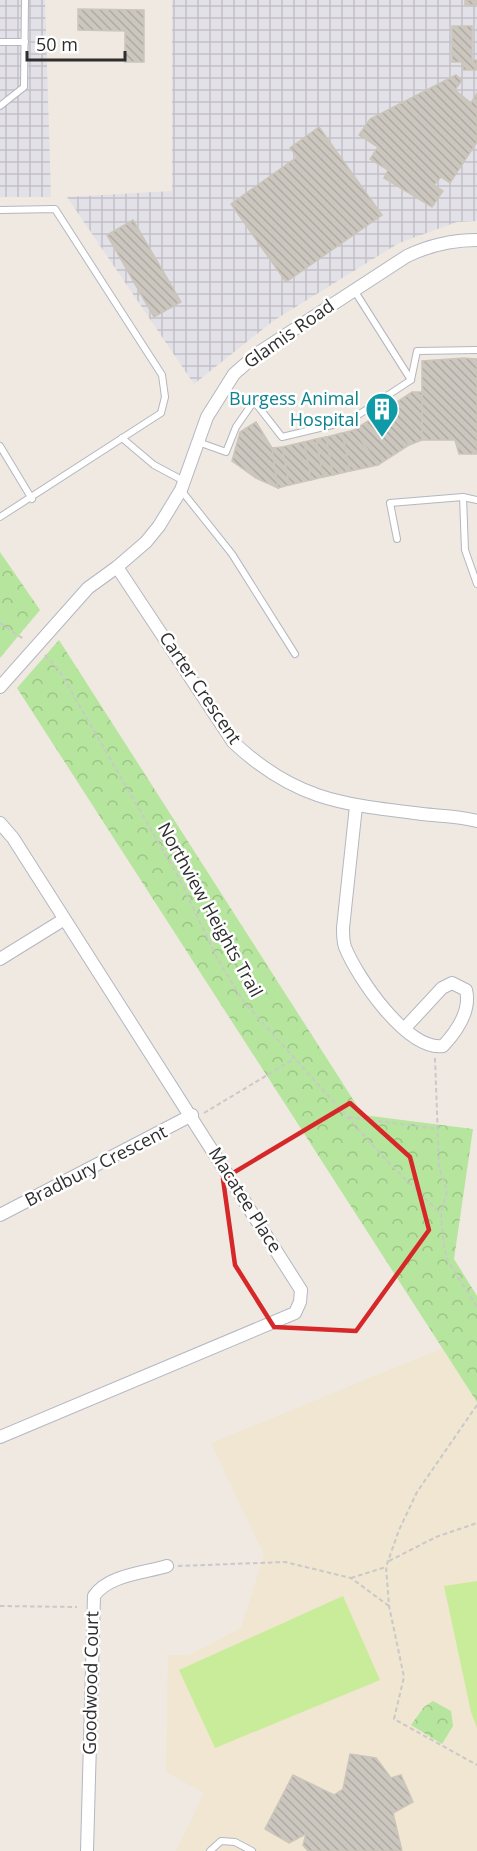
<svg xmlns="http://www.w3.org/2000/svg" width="477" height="1851" font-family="'Open Sans',sans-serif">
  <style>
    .industrial { fill: url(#industrial-grid) }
    .education { fill: #f0e6d1 }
    .park { fill: url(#park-crowns) }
    .pitch { fill: #c9ec9a }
    .building { fill: url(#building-back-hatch); stroke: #cbc5ba; stroke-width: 1.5 }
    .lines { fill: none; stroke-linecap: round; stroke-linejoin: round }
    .lane-casing { stroke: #b4b7c1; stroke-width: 8 }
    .street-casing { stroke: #b4b7c1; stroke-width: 14 }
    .path { stroke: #c9c9c9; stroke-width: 2; stroke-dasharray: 4.5 3; stroke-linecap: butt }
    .lane { stroke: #fff; stroke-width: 6 }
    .street { stroke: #fff; stroke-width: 12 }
    .marked { fill: none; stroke: #d62828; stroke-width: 4.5; stroke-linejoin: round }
    .labels { text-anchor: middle; stroke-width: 5; stroke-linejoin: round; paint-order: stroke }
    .street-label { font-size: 18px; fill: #2e2e2e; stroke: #fff }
    .culture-label { font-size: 18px; fill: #0d838f; stroke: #fff; text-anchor: end }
  </style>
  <defs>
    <pattern id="industrial-grid" width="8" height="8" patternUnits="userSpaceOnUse" patternTransform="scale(1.5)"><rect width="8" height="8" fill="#e3e1e8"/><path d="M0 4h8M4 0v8" fill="none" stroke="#c3c1c7"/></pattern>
    <pattern id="park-crowns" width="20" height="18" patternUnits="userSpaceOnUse" patternTransform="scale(1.5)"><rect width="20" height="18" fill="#b6e59e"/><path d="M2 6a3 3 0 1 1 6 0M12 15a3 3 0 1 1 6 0" fill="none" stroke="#9dc588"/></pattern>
    <pattern id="building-back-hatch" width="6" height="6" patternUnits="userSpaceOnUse" patternTransform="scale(1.5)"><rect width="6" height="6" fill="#cbc7bf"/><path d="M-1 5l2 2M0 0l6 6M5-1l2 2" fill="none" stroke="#afaba4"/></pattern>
  </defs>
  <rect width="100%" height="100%" fill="#efe9e1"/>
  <g class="industrial">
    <path d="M0 0H45L51 197H0Z"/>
    <path d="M172 0H477V221L457 222 399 243 273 321 194 384 67 197 172 191Z"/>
  </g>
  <path class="education" d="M443 1348 477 1402V1851H176L204 1793 166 1772 168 1655H190L241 1628 264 1555 211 1443Z"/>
  <g class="park">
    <path d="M0 552 40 610 0 658Z"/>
    <path d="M59 640 363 1115 473 1129 454 1259 477 1296V1402L17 688Z"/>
    <path d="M433 1701 451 1711 453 1726 442 1744 411 1725 424 1707Z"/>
  </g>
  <g class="pitch">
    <path d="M477 1581V1728L471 1712 444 1586Z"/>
    <path d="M343 1596 380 1680 215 1748 179 1670Z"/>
  </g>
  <g class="building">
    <rect x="465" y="0" width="12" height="5"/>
    <path d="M78 9 144 10V62H125V31L78 30Z"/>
    <path d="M452 26H472V60H477V70H463V62H452Z"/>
    <path d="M456 75 462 80 455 90 471 103 477 93V142L450 183 441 177 434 185 443 191 432 207 384 178 388 170 370 159 378 147 359 135 370 119Z"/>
    <path d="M319 127 382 215 286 282 231 204 297 157 290 148Z"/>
    <path d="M133 220 181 302 154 317 107 235Z"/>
    <path d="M464 358 477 359V454H459L455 440H422V361Z"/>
    <path d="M412 392H422V440L409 445 385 410Z"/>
    <path d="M385 410 409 445 378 465 354 430Z"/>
    <path d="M256 422 272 448 278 488 256 478 232 461 240 432Z"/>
    <path d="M354 430 378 465 350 471 342 433Z"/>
    <path d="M342 433 350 471 333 475 326 437Z"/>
    <path d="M326 437 333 475 323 477 316 439Z"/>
    <path d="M316 439 323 477 311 480 304 442Z"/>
    <path d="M304 442 311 480 289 485 282 447Z"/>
    <path d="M282 447 289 485 278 488 272 448Z"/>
    <path d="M350 1754 376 1758 391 1778 401 1775 413 1802 393 1813 402 1851H308L303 1845 306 1834 289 1843 265 1829 293 1775 334 1795 343 1789Z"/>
  </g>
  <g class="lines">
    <defs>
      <g id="lane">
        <path d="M0 42H25"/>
        <path d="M0 106 24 87 25 0"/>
        <path d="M0 210 55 209 162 375 165 397 161 413 0 517"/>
        <path d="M354 290 411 380"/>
        <path d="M122 438 154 465 184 481"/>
        <path d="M198 442 226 452 236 427 254 401 282 437 349 421 411 380 417 351 477 350"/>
        <path d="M0 446 32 499"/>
        <path d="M181 490 232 554 295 654"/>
        <path d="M477 500 463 497 465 550 477 584"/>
        <path d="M397 539 390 503 463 497"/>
        <path d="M210 1851 221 1841 235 1842 252 1851"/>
      </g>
      <g id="street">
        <path d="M117 567 233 742C295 800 341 804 422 814 440 816 459 816 477 821"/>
        <path d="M0 687 88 588 117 567 146 542 159 526 181 490 207 417 234 374 258 353 407 256C430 245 451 240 477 240"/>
        <path d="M356 806 343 928C343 934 343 941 345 947 357 977 407 1051 443 1046 457 1031 471 1010 466 990L452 983 442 988 404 1029"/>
        <path d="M0 823 13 838 301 1290 300 1302 295 1313 0 1437"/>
        <path d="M0 959 63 920"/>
        <path d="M0 1215 192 1115"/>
        <path d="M87 1851 94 1596C108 1575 144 1573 167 1566"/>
      </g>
    </defs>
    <use href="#lane" class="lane-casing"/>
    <use href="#street" class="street-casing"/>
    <g class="path">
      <path d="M0 623 25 640"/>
      <path d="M45 655 59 670 97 736 180 880 217 958 243 1001 388 1162 441 1214"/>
      <path d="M435 1058 439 1167 447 1191 441 1214 444 1247 448 1261 477 1307"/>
      <path d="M204 1113 294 1059"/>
      <path d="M348 1117 437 1129"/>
      <path d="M477 1405 417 1492 399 1530 386 1567 389 1606 404 1677 394 1719 477 1765"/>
      <path d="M389 1561 436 1537 477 1523"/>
      <path d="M178 1566 285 1562 351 1578 389 1606"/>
      <path d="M351 1578 386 1567"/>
      <path d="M0 1606 77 1607"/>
    </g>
    <use href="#lane" class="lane"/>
    <use href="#street" class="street"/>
  </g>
  <path class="marked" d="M350 1103 410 1157 429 1230 356 1331 274 1327 235 1265 223 1179Z"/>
  <defs>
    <symbol id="building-pin" viewBox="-11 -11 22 30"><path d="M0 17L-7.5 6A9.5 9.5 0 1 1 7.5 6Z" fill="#0f9aa8" stroke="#fff"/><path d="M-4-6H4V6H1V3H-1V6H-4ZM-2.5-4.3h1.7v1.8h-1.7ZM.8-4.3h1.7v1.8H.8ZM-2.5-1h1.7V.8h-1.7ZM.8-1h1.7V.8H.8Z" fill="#fff"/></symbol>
  </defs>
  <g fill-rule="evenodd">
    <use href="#building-pin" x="363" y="390" width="38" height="52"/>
  </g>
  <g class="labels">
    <g class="street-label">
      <text transform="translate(289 334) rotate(-35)" y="6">Glamis Road</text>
      <text transform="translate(200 688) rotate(56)" y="6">Carter Crescent</text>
      <text transform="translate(210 910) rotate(61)" y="6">Northview Heights Trail</text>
      <text transform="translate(96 1166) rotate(-27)" y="6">Bradbury Crescent</text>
      <text transform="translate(245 1200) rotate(58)" y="6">Macatee Place</text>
      <text transform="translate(91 1683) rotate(-89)" y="6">Goodwood Court</text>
    </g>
    <g class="culture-label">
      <text x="359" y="405">Burgess Animal<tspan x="359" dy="21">Hospital</tspan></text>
    </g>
  </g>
  <path d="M27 51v9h98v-9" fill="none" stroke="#2e2e2e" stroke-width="3"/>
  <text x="36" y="51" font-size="18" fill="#2e2e2e" stroke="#ffffff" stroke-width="4.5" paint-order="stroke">50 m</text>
</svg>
